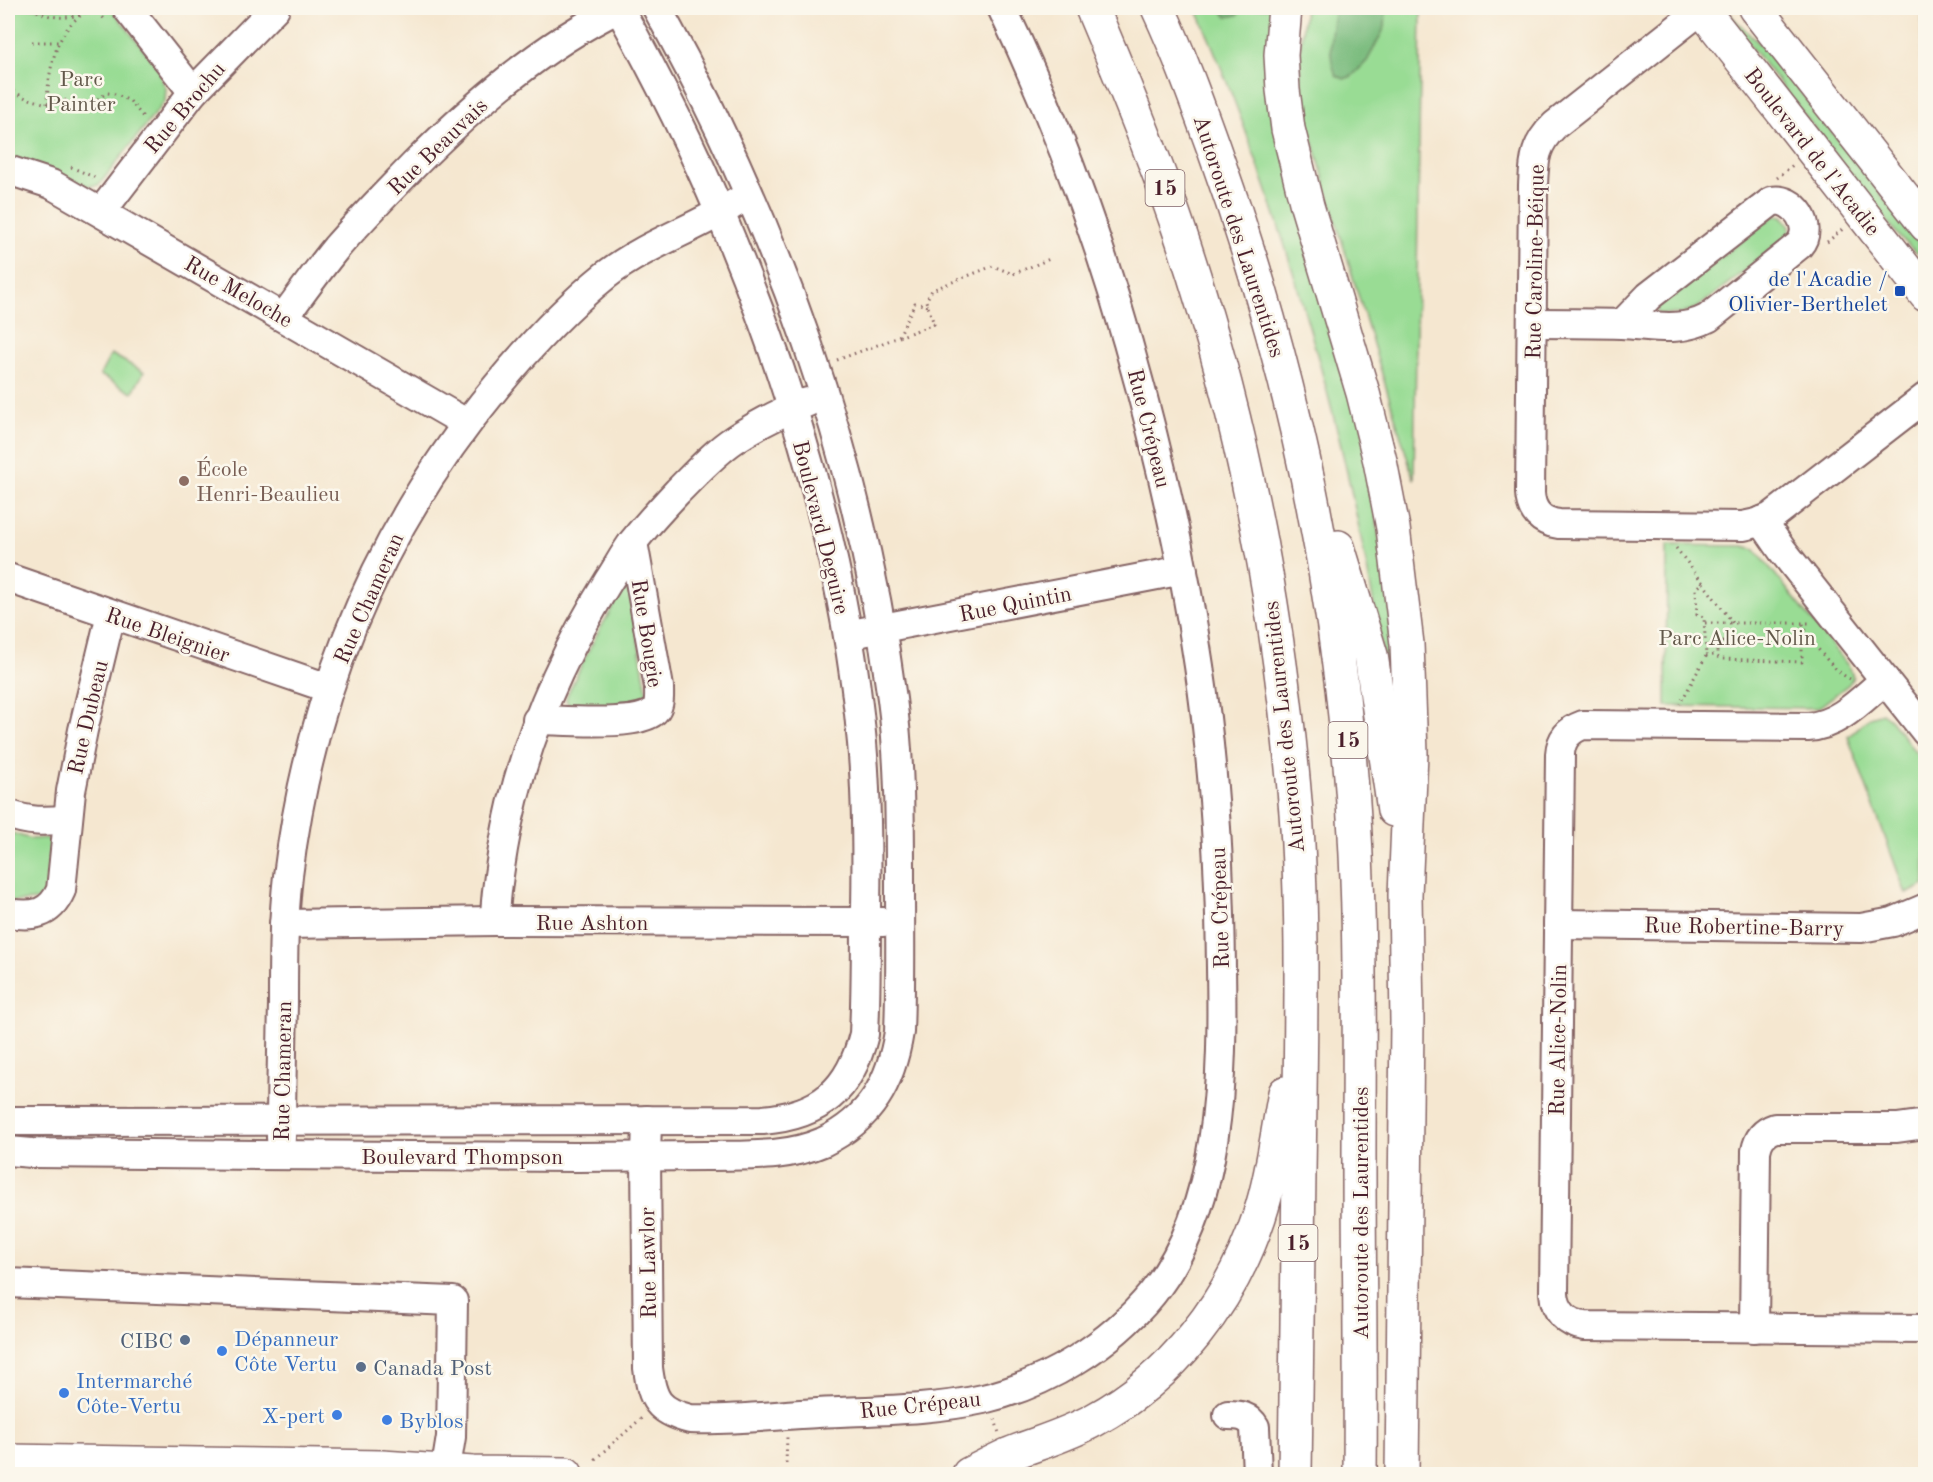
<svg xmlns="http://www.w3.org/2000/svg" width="1933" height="1482" font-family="'Old Standard TT',serif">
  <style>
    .green { fill: #99dc94; stroke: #727e60; stroke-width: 1.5 }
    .forest { fill: #7abc7e; stroke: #626e54; stroke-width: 1.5 }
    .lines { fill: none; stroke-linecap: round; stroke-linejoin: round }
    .minor-casing { stroke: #866565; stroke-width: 32 }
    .major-casing { stroke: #866565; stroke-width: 36 }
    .highway-casing { stroke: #866565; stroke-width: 36 }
    .path { stroke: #866565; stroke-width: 3; stroke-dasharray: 1.5 4.5; stroke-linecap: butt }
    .minor { stroke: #fff; stroke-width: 28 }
    .major { stroke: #fff; stroke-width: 33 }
    .highway { stroke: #fff; stroke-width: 33 }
    .transit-dot { fill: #1a4fb4; stroke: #fbf7ec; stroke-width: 2 }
    .education-dot { fill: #8d6e63; stroke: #fbf7ec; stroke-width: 2 }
    .service-dot { fill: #5c6f8a; stroke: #fbf7ec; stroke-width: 2 }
    .shop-dot { fill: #3f7fe0; stroke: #fbf7ec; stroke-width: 2 }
    .labels { text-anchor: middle; stroke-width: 5; stroke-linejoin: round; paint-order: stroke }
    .shield { fill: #fbf7ec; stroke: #7f6065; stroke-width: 1.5 }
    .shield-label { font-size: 21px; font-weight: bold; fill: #4a1f2b }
    .park-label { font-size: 22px; fill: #62584a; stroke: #fbf7ec }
    .street-label { font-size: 22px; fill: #4a1f2b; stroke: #fbf7ec }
    .transit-label { font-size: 22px; fill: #164399; stroke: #fbf7ec; text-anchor: end }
    .education-label { font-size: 22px; fill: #785e54; stroke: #fbf7ec; text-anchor: start }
    .shop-label { font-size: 22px; fill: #366cbe; stroke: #fbf7ec; text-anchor: start }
    .service-label { font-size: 22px; fill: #4e5e75; stroke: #fbf7ec; text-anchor: end }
  </style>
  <rect width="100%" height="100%" fill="#fbf7ec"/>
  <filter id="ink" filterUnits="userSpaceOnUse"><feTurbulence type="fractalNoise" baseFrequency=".0167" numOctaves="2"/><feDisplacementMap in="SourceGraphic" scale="12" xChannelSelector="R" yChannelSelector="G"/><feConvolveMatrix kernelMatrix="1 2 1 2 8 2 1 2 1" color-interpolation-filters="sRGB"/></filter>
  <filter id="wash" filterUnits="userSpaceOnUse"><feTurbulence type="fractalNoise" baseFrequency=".008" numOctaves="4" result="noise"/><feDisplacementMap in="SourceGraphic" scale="24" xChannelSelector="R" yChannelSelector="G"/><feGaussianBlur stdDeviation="1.35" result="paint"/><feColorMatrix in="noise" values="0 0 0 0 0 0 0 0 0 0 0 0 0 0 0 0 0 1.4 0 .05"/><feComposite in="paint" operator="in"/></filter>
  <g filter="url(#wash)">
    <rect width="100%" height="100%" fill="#f5e7d0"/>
    <g class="green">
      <path d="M8 8H111L163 74 160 77 166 88 165 101 99 185 89 186 88 189 8 158Z"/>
      <path d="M1196 8H1274L1357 393 1403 693 1390 694C1374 604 1358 514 1336 426 1300 284 1255 142 1196 8Z"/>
      <path d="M1305 8H1421L1414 480 1332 208 1303 105 1299 59Z"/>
      <path d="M1923 8H1925V66H1921Z"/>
      <path d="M1730 14C1745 32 1764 45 1778 63L1925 251 1922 257 1901 239 1727 16Z"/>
      <path d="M1775 215 1782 216 1790 226 1789 236 1698 307 1682 314H1660L1657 312 1658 306Z"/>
      <path d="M111 354 144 372 132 393 100 375Z"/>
      <path d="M1667 545 1743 546 1755 549 1850 668 1853 677 1849 684 1818 708 1666 706Z"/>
      <path d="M629 589 648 697 637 708H571L566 700 567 695 597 634 621 593Z"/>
      <path d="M1882 713 1890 719 1925 765V885L1906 894 1848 737 1870 717Z"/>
      <path d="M8 832 31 839 47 838 53 845 51 883 38 900 8 902Z"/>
    </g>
    <g class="forest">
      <path d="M1220 8H1244L1237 15 1227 17Z"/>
      <path d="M1335 8H1386L1385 27 1367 61 1352 76 1344 79 1336 75C1327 54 1331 30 1335 8Z"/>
    </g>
  </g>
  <g filter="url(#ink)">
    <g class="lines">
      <defs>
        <g id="minor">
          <path d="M127 8 193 92"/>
          <path d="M1702 9 1555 125C1535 144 1534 159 1533 185L1530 493C1531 511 1541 522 1559 524L1743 526 1757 523 1771 517 1926 397"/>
          <path d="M8 170 51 184 466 423"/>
          <path d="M101 212 193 92 275 8"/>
          <path d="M284 317C301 294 318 270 336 248 361 219 388 192 414 165 475 104 541 46 619 8"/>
          <path d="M1532 323C1562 323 1591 323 1621 324 1651 325 1680 333 1708 318L1799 245C1815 227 1794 196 1772 201L1649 296 1622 324"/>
          <path d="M1762 521 1782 550 1926 732"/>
          <path d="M8 578 328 688"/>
          <path d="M862 632 1183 570"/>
          <path d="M1885 680C1862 699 1839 725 1808 727L1583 725C1569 730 1561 739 1560 754L1554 1293C1555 1311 1567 1324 1585 1326L1926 1329"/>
          <path d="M537 720C560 720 643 728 656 709 660 703 659 694 659 687L633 542"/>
          <path d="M8 814C28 822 46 822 67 819"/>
          <path d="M8 913C33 917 50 915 61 890L71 791 83 730 111 614"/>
          <path d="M495 921C495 897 499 874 503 849 519 753 557 663 609 580 617 568 624 554 633 542 647 524 663 507 678 491 696 473 714 453 735 439 758 424 783 411 808 402"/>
          <path d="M284 924 495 921 883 922"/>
          <path d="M1558 924 1861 928 1893 922 1926 908"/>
          <path d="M647 1120 646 1157 648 1368C652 1400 658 1411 690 1419 732 1421 776 1415 818 1413 873 1410 929 1411 983 1399 1047 1384 1110 1345 1152 1294 1222 1207 1223 1075 1221 968 1220 867 1214 765 1199 666 1183 556 1158 449 1128 343 1095 227 1054 116 1002 8"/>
          <path d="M8 1121 763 1120C821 1115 850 1090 864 1034 866 993 866 951 866 910 867 855 867 799 862 743 846 565 791 380 721 215 691 144 656 75 619 8"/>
          <path d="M281 1138C281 1093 282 1049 283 1004 283 961 283 919 288 876 310 693 379 528 497 386 530 346 565 308 606 275 646 244 695 229 737 202"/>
          <path d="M8 1151 32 1153C213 1155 395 1156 576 1157 620 1157 664 1156 707 1156 747 1155 786 1158 823 1142 871 1119 891 1082 899 1032 901 981 900 931 900 881 900 821 900 759 892 699 860 456 776 222 657 8"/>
          <path d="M8 1283 453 1301 451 1437 445 1474"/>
          <path d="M1754 1328 1756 1151C1758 1139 1763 1132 1775 1128H1897L1926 1124"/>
          <path d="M1228 1415C1240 1415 1249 1416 1255 1427L1257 1474"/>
        </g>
        <g id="major">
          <path d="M1701 8 1926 295"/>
          <path d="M1755 8 1926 225"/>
          <path d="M8 1461 382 1467 473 1473 566 1474"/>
        </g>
        <g id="highway">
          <path d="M1092 8C1122 79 1152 151 1177 224 1242 414 1280 613 1296 813 1303 908 1301 1003 1300 1098 1299 1224 1297 1349 1295 1474"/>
          <path d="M1158 8C1179 53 1196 100 1213 147 1284 343 1330 547 1349 754 1362 889 1359 1024 1359 1159 1359 1264 1361 1369 1360 1474"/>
          <path d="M1285 8 1281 55 1283 90 1288 129 1307 206 1363 393 1380 461 1393 528 1407 644 1411 753 1405 895 1407 1021 1402 1474"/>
          <path d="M1338 547 1371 655 1394 810"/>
          <path d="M969 1474C982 1468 996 1460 1010 1454 1038 1443 1067 1435 1094 1420 1172 1378 1231 1302 1259 1217 1272 1178 1277 1134 1285 1093"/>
        </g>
      </defs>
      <use href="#minor" class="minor-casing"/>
      <use href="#major" class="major-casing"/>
      <use href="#highway" class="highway-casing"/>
      <g class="path">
        <path d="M32 8C47 18 63 19 81 15"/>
        <path d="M95 8 106 21"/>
        <path d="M32 42H60"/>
        <path d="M8 89 26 98 47 104 67 100 77 106 93 102 107 93 115 94 130 101 143 117"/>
        <path d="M47 104C48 77 53 42 73 22 79 16 86 12 93 8"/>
        <path d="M71 167 98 179"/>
        <path d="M1777 178 1793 165"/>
        <path d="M1827 242 1843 229"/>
        <path d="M899 336 915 303 928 306"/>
        <path d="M837 360 934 324 926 301 932 290 993 266 1013 274 1052 258"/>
        <path d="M1676 548 1703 583 1696 589 1697 615 1704 617 1706 656 1680 704"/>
        <path d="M1703 583 1733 623"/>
        <path d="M1705 623H1811"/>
        <path d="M1803 624C1809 641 1835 672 1850 679"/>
        <path d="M1793 643H1802V647"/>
        <path d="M1717 645V657"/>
        <path d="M1706 647 1714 646 1720 642 1793 643 1806 632"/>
        <path d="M1706 656 1714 655 1721 659 1802 662V647L1812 639"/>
        <path d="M995 1419 999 1433"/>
        <path d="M595 1459 643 1417"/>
        <path d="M786 1463 787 1437"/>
      </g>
      <use href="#minor" class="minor"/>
      <use href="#major" class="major"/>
      <use href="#highway" class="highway"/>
    </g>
  </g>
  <rect class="transit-dot" x="1894" y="285" width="12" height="12" rx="3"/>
  <circle class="education-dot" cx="184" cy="481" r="6"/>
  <g class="service-dot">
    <circle cx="185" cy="1340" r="6"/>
    <circle cx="361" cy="1367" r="6"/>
  </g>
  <g class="shop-dot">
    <circle cx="222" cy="1351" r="6"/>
    <circle cx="64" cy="1393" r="6"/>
    <circle cx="337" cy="1415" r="6"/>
    <circle cx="387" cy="1420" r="6"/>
  </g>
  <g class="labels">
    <g class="shield">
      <rect x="1145.5" y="170" width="39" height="36" rx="4.5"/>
      <rect x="1328.5" y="722" width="39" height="36" rx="4.5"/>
      <rect x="1278.5" y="1225" width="39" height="36" rx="4.5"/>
    </g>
    <g class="shield-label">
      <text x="1165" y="195">15</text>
      <text x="1348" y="747">15</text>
      <text x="1298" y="1250">15</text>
    </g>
    <g class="park-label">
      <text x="81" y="86">Parc<tspan x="81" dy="25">Painter</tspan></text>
      <text x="1737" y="645">Parc Alice-Nolin</text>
    </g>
    <g class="street-label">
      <text transform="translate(184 107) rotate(-50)" y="8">Rue Brochu</text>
      <text transform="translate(437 146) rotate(-44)" y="8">Rue Beauvais</text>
      <text transform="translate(1813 151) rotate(52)" y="8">Boulevard de l'Acadie</text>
      <text transform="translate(1240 236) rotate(72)" y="8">Autoroute des Laurentides</text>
      <text transform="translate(1534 262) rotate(-89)" y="8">Rue Caroline-Béique</text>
      <text transform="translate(239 291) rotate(30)" y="8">Rue Meloche</text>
      <text transform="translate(1150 428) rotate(76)" y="8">Rue Crépeau</text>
      <text transform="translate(822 527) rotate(76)" y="8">Boulevard Deguire</text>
      <text transform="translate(368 598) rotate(-66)" y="8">Rue Chameran</text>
      <text transform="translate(1015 603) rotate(-11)" y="8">Rue Quintin</text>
      <text transform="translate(648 633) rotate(81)" y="8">Rue Bougie</text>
      <text transform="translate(168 634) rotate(19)" y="8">Rue Bleignier</text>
      <text transform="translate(87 717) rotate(-77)" y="8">Rue Dubeau</text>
      <text transform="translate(1283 727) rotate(-96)" y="8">Autoroute des Laurentides</text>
      <text transform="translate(1219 908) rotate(-92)" y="8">Rue Crépeau</text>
      <text x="592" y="930">Rue Ashton</text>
      <text transform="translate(1744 926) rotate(1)" y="8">Rue Robertine-Barry</text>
      <text transform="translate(1557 1040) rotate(-89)" y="8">Rue Alice-Nolin</text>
      <text transform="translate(282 1071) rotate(-89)" y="8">Rue Chameran</text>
      <text x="462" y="1164">Boulevard Thompson</text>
      <text transform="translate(1360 1213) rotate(-90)" y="8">Autoroute des Laurentides</text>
      <text transform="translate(647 1263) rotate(-91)" y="8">Rue Lawlor</text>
      <text transform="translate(920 1404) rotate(-6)" y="8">Rue Crépeau</text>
    </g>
    <g class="transit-label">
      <text x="1888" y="286">de l'Acadie /<tspan x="1888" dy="25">Olivier-Berthelet</tspan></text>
    </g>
    <g class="education-label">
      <text x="196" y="476">École<tspan x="196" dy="25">Henri-Beaulieu</tspan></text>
    </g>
    <g class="shop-label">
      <text x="234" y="1346">Dépanneur<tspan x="234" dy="25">Côte Vertu</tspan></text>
      <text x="76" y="1388">Intermarché<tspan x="76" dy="25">Côte-Vertu</tspan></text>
      <text x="325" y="1423" text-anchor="end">X-pert</text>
      <text x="399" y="1428">Byblos</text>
    </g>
    <g class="service-label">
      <text x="173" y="1348">CIBC</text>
      <text x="373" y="1375" text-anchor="start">Canada Post</text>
    </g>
  </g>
  <rect width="1933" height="1482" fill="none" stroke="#fbf7ec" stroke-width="30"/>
</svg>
